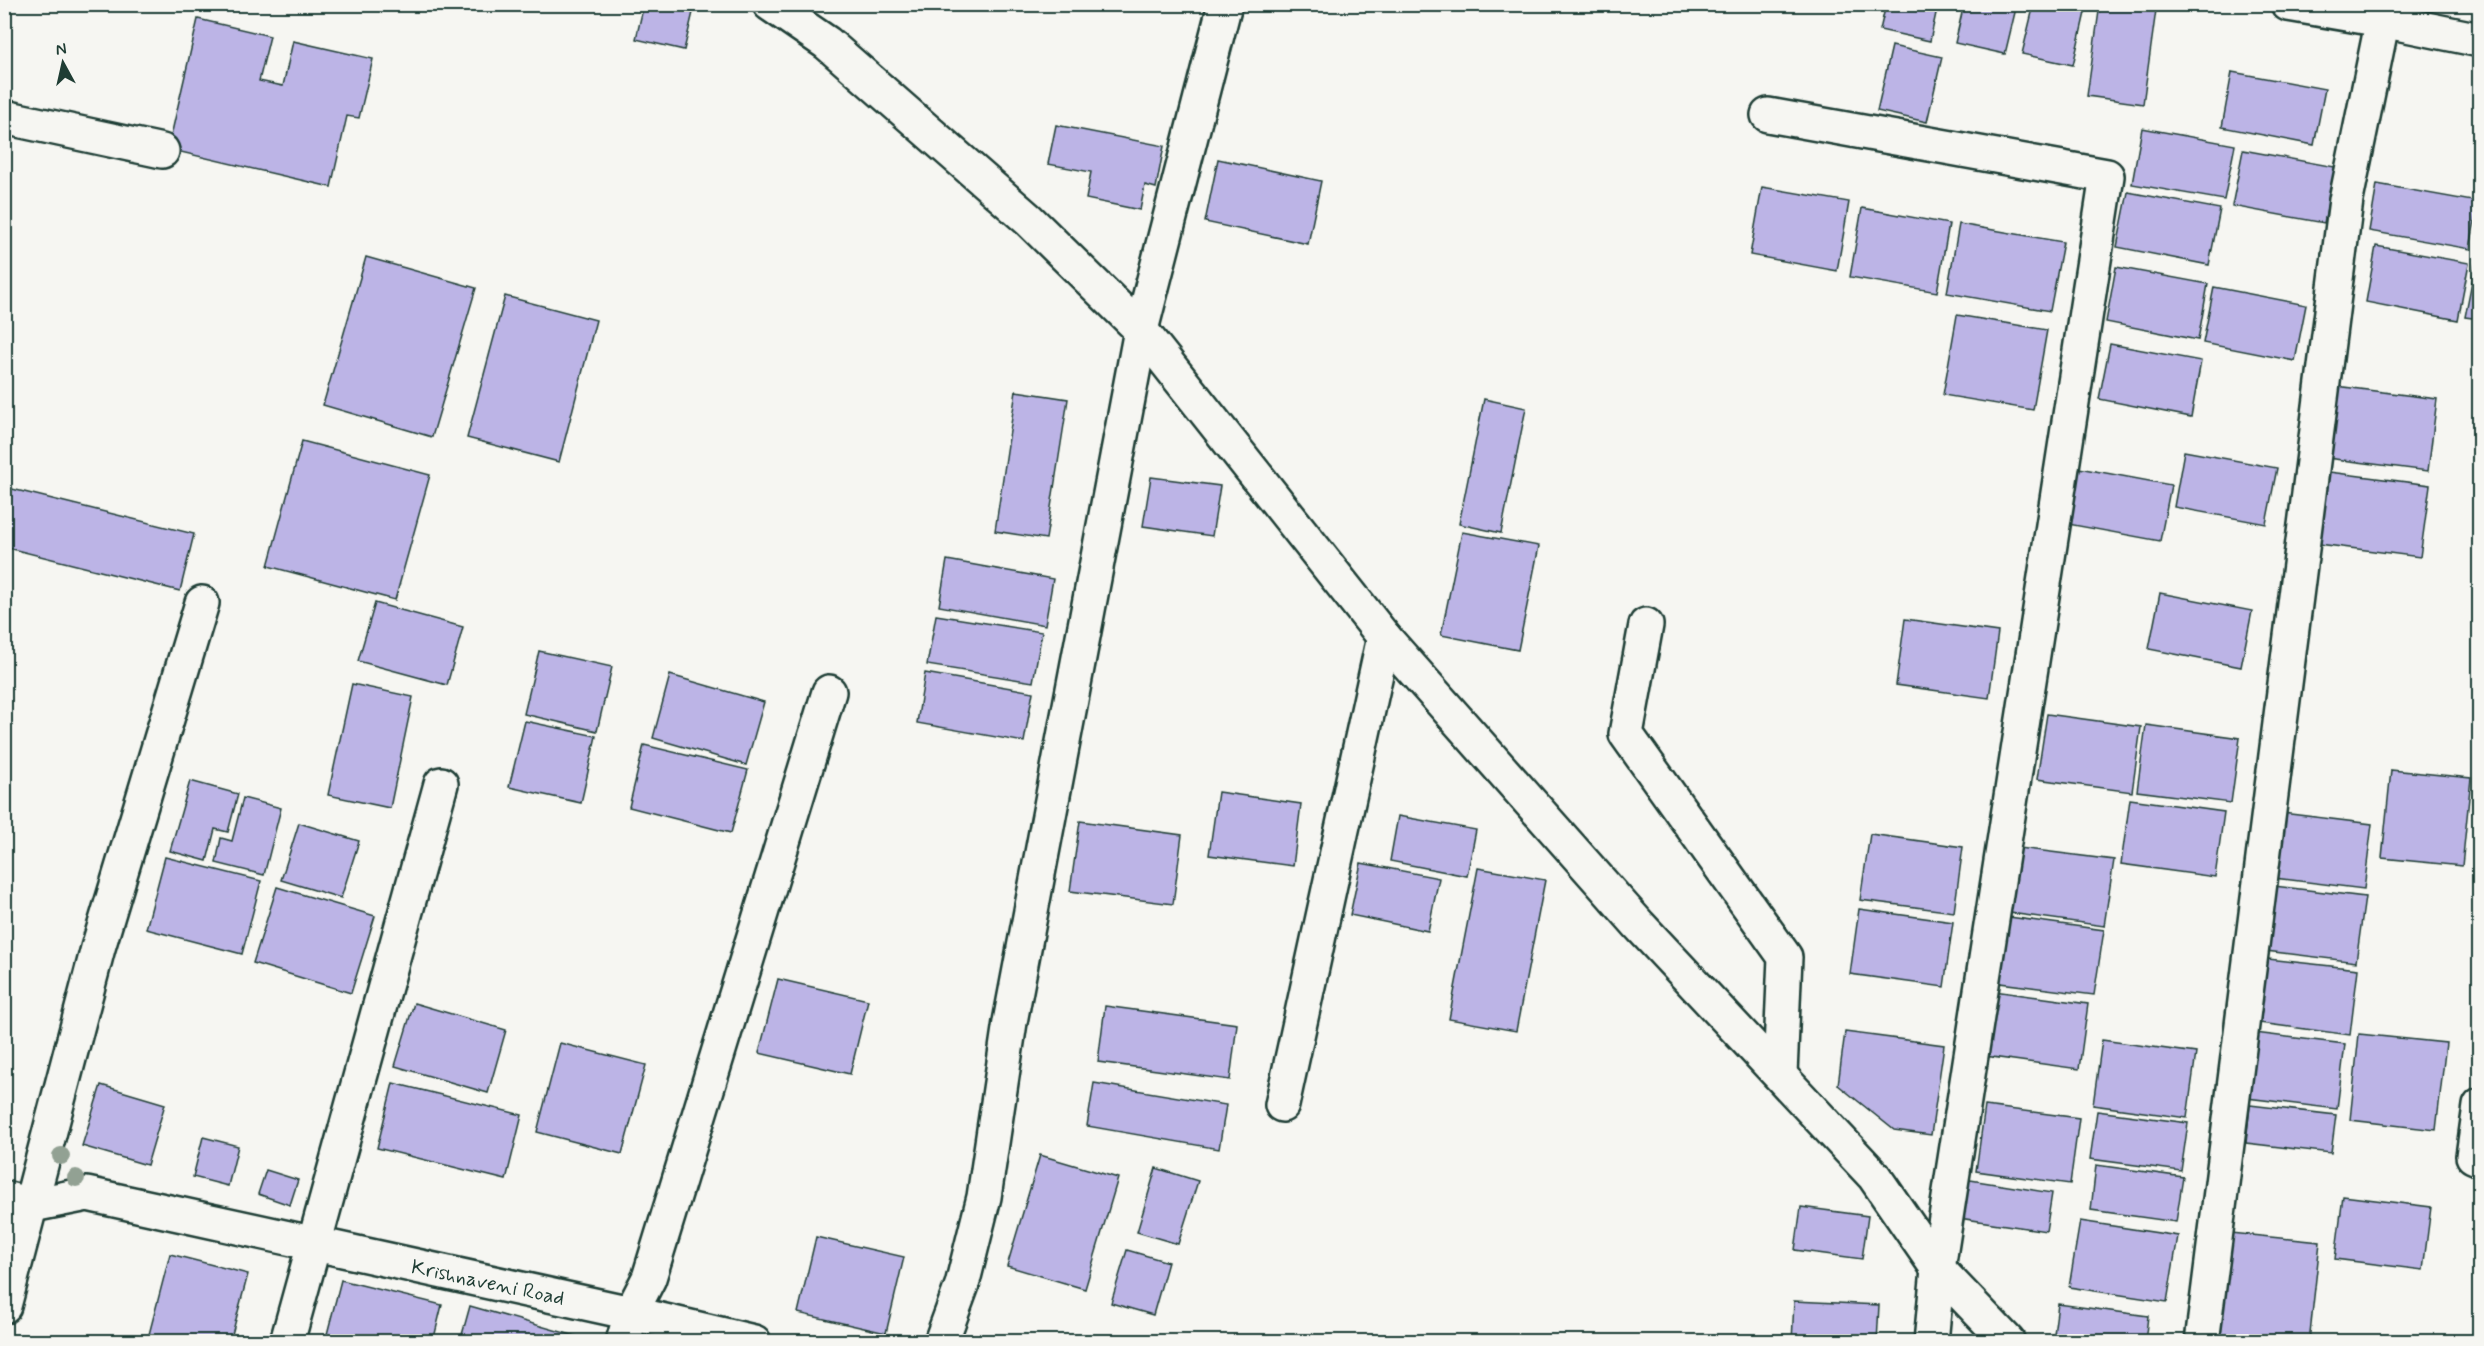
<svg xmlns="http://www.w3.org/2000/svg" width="2484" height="1346" font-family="Mynerve,sans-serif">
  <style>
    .building { fill: #bcb4e6; stroke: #1f3d34; stroke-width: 1.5 }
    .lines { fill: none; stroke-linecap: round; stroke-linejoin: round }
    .minor-casing { stroke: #1f3d34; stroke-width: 38 }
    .minor { stroke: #f6f6f2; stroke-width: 33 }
    .tree { fill: #92a193 }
    .labels { text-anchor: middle; stroke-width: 4.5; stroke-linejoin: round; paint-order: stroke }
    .street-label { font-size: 21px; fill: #1f3d34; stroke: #f6f6f2 }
  </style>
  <rect width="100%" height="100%" fill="#f6f6f2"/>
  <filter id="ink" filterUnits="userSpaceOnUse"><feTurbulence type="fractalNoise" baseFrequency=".0167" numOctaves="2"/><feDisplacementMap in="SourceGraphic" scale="12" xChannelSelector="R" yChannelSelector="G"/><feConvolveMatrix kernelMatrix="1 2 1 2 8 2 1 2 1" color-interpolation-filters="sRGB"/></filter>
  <g filter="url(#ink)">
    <g class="building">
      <path d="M644 4H695L684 50 636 39Z"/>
      <path d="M1886 4H1938L1930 41 1880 30Z"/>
      <path d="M1964 4H2017L2005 54 1955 43Z"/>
      <path d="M2034 4H2087L2073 65 2022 54Z"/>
      <path d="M2100 4 2156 10 2143 104 2087 96Z"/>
      <path d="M198 19 270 36 259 81 283 86 293 41 373 59 359 118 347 116 331 187 168 149Z"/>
      <path d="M1892 46 1942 57 1927 122 1877 111Z"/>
      <path d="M2232 72 2325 89 2314 145 2222 127Z"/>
      <path d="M1056 125 1164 146 1156 188 1145 185 1140 210 1086 199 1091 172 1048 164Z"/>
      <path d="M2142 128 2235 145 2224 200 2132 184Z"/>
      <path d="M2243 150 2335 167 2324 223 2232 206Z"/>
      <path d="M1218 159 1321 181 1308 244 1205 222Z"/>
      <path d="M2377 184 2478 202 2470 249 2369 231Z"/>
      <path d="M1762 187 1849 202 1837 271 1750 255Z"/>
      <path d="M2128 192 2220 209 2209 265 2117 247Z"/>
      <path d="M1862 208 1949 224 1937 292 1850 277Z"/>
      <path d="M1959 224 2063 242 2050 311 1947 293Z"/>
      <path d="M2376 246 2469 263 2458 320 2366 302Z"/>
      <path d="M366 257 476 288 432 437 323 405Z"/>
      <path d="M2476 261H2480V319L2465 317Z"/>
      <path d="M2116 267 2208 284 2198 340 2106 322Z"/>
      <path d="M2214 287 2306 305 2295 361 2203 343Z"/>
      <path d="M505 296 596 320 559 462 467 438Z"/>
      <path d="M1957 315 2047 330 2033 410 1943 395Z"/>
      <path d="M2110 344 2201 361 2191 417 2099 399Z"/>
      <path d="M2336 386 2437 399 2428 471 2327 458Z"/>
      <path d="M1016 391 1068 399 1046 539 995 531Z"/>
      <path d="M1484 399 1526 408 1501 533 1459 524Z"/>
      <path d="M302 441 430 475 395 600 268 566Z"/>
      <path d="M2184 451 2277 468 2266 524 2174 507Z"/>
      <path d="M2079 468 2171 485 2160 541 2068 524Z"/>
      <path d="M2329 472 2430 485 2420 557 2319 544Z"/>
      <path d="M1151 477 1220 486 1212 536 1143 526Z"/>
      <path d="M4 487 194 534 180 591 4 547Z"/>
      <path d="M1462 532 1539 546 1518 650 1441 635Z"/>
      <path d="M947 560 1053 579 1045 625 939 606Z"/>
      <path d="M2160 593 2252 611 2241 667 2149 649Z"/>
      <path d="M375 603 463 627 447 685 358 661Z"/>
      <path d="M936 615 1042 632 1033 682 927 665Z"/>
      <path d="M1905 619 1998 632 1989 698 1896 685Z"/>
      <path d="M539 651 612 667 597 731 524 714Z"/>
      <path d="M925 673 1033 692 1024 742 917 723Z"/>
      <path d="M670 675 764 702 746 765 653 738Z"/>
      <path d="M352 684 413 697 390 808 328 795Z"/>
      <path d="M2047 714 2141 727 2132 792 2037 779Z"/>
      <path d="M525 721 596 736 581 803 509 787Z"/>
      <path d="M2146 725 2240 738 2231 803 2137 791Z"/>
      <path d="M644 745 748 770 731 833 629 807Z"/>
      <path d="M2391 770 2471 778 2462 866 2382 858Z"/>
      <path d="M190 781 238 794 228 832 215 829 207 861 170 851Z"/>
      <path d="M1218 792 1301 804 1293 866 1209 855Z"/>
      <path d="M243 798 281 808 264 875 216 863 221 838 232 841Z"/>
      <path d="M2130 799 2224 812 2215 877 2121 864Z"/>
      <path d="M2282 813 2372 824 2364 889 2274 878Z"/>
      <path d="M1398 816 1476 830 1467 876 1390 861Z"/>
      <path d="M1080 821 1182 835 1173 904 1070 891Z"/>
      <path d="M299 823 359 841 341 898 281 880Z"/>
      <path d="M1870 834 1963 847 1954 912 1860 900Z"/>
      <path d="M2019 848 2114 860 2104 926 2010 913Z"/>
      <path d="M165 857 261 881 242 954 146 929Z"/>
      <path d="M1361 863 1439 878 1428 931 1350 915Z"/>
      <path d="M1478 868 1545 880 1516 1031 1449 1019Z"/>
      <path d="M2274 886 2365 897 2356 962 2266 951Z"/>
      <path d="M277 887 375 916 351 993 253 963Z"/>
      <path d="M1859 909 1953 922 1944 987 1850 974Z"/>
      <path d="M2009 917 2104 930 2094 995 2000 983Z"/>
      <path d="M2268 959 2358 969 2350 1035 2260 1023Z"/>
      <path d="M778 979 868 1000 850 1074 759 1053Z"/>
      <path d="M1994 991 2088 1004 2079 1069 1985 1056Z"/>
      <path d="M414 1003 506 1030 488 1093 395 1066Z"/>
      <path d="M1105 1006 1237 1024 1230 1080 1098 1062Z"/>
      <path d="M1845 1032 1944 1045 1931 1135 1894 1130 1838 1085Z"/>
      <path d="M2255 1033 2345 1044 2337 1109 2247 1098Z"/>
      <path d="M2359 1034 2446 1043 2436 1130 2350 1120Z"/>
      <path d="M2102 1040 2196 1053 2187 1118 2093 1105Z"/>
      <path d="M560 1043 646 1065 622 1154 537 1132Z"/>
      <path d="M393 1083 522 1115 506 1180 377 1148Z"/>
      <path d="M1094 1083 1226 1105 1219 1149 1087 1126Z"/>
      <path d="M101 1085 165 1104 147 1165 82 1146Z"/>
      <path d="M2250 1105 2336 1115 2331 1153 2246 1143Z"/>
      <path d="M1985 1106 2079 1118 2070 1184 1976 1171Z"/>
      <path d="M2097 1111 2188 1123 2181 1171 2090 1159Z"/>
      <path d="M203 1137 238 1146 228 1186 193 1177Z"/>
      <path d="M1040 1155 1118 1178 1085 1289 1007 1266Z"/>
      <path d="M2096 1165 2183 1177 2176 1222 2091 1210Z"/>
      <path d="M1156 1168 1198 1181 1178 1244 1137 1232Z"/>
      <path d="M266 1170 298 1180 290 1205 258 1194Z"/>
      <path d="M1964 1179 2052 1193 2046 1231 1959 1218Z"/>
      <path d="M2343 1196 2431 1207 2423 1270 2335 1259Z"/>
      <path d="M1801 1207 1868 1216 1862 1259 1795 1250Z"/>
      <path d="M2080 1221 2178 1236 2167 1302 2069 1287Z"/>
      <path d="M2231 1233 2320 1242 2309 1342H2218Z"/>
      <path d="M816 1237 904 1257 886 1333 798 1313Z"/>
      <path d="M1127 1250 1168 1262 1153 1315 1111 1303Z"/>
      <path d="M170 1254 248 1274 230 1342H147Z"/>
      <path d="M341 1280 442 1305 433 1342H325Z"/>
      <path d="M1794 1301 1879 1305 1877 1342H1792Z"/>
      <path d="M2058 1304 2148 1316 2145 1342H2053Z"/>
      <path d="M470 1306 579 1337 577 1342H460Z"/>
    </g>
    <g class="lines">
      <defs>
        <g id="minor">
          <path d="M770 4 827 43 1029 220 1141 330 1384 637 1639 925 1874 1176 1938 1269 2008 1342"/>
          <path d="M2288 4 2382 20 2480 40"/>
          <path d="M1768 115 2107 176 1938 1269 1931 1342"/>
          <path d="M4 117 162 151"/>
          <path d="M1646 625 1626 734 1785 957 1780 1074"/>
          <path d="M1282 1105 1384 637"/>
          <path d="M2480 1106 2473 1156 2480 1159"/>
          <path d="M4 1198 32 1205 87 1194 631 1313 623 1342"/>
          <path d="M4 1306 98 948 202 603"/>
          <path d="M287 1342 441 784"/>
          <path d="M754 1342 631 1313 649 1278 829 692"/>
          <path d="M941 1342 962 1285 984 1197 1010 1022 1141 330 1225 4"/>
          <path d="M2202 1342 2346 200 2386 4"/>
        </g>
      </defs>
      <use href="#minor" class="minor-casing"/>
      <use href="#minor" class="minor"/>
    </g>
    <g class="tree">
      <circle cx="61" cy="1156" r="9"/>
      <circle cx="76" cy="1178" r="9"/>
    </g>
  </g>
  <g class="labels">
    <g class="street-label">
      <text transform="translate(488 1282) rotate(12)" y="7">Krishnaveni Road</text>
    </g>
  </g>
  <rect width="2484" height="1346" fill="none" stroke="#f6f6f2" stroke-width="24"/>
  <rect x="12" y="12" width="2460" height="1322" fill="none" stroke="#1f3d34" stroke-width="2" filter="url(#ink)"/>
  <g transform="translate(63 63) rotate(352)" stroke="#f6f6f2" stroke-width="4.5" paint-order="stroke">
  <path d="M0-4.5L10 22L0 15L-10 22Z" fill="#1f3d34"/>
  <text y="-9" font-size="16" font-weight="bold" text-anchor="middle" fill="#1f3d34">N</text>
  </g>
</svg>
